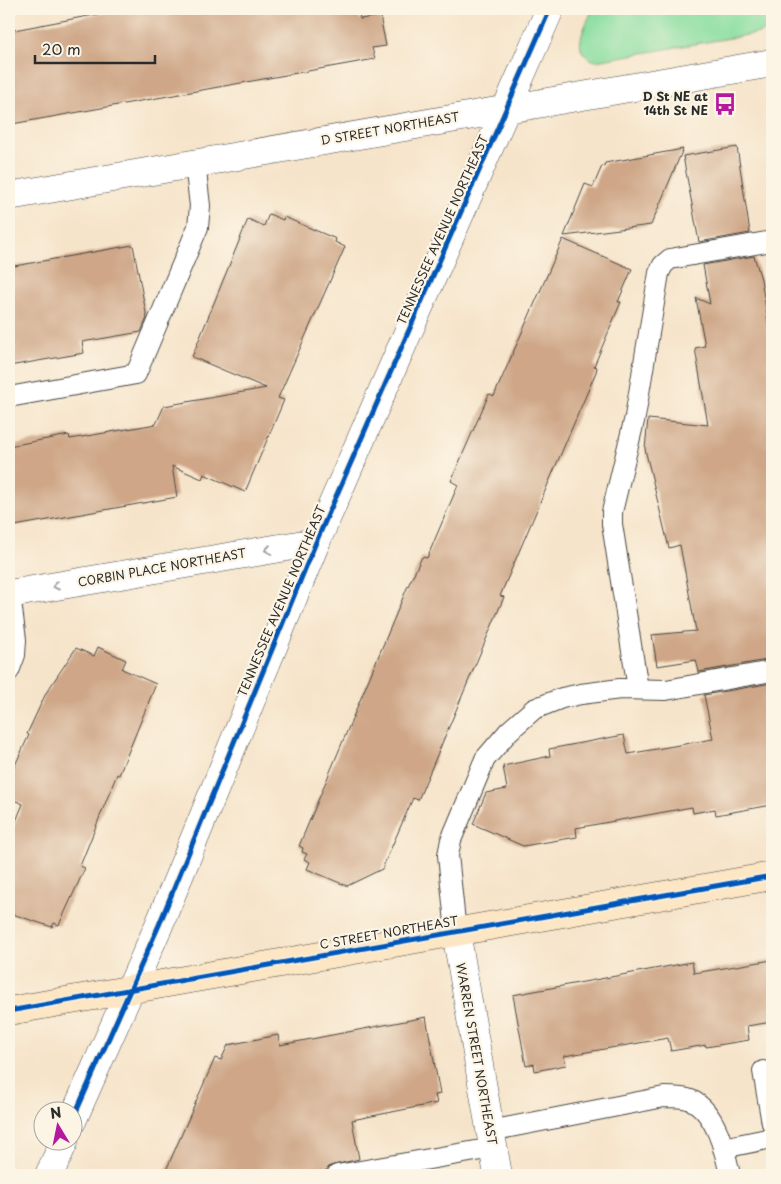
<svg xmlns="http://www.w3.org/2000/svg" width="781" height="1184" font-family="'Playpen Sans',sans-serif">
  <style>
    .green { fill: #8adea1; stroke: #5a8466 }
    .building { fill: #cfa788 }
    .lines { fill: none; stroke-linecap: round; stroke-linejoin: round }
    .lane-casing { stroke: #494743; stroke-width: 22 }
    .street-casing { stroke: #494743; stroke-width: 29 }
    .secondary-casing { stroke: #494743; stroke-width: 29 }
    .lane { stroke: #fff; stroke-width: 20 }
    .street { stroke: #fff; stroke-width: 28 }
    .secondary { stroke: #fce6c4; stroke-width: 28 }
    .cycleway-casing { stroke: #fcf5e5; stroke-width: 8 }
    .cycleway { stroke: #0057b8; stroke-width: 5 }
    .oneway { stroke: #a0a0a0 }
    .labels { text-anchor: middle; stroke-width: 4.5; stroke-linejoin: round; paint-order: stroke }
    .poi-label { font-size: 12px; font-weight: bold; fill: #2b2b2b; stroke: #fcf5e5; text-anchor: end }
    .street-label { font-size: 12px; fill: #2b2b2b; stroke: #fcf5e5 }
  </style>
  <rect width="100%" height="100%" fill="#fcf5e5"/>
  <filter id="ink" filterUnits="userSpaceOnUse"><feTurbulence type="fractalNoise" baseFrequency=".02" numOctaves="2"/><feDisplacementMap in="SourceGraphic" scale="10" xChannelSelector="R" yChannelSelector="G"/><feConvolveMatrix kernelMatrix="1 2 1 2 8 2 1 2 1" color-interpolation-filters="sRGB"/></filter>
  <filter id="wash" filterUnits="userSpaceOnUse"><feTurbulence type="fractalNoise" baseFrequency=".0096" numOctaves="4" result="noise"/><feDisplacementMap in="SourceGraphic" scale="20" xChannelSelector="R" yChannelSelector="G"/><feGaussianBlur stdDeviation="1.12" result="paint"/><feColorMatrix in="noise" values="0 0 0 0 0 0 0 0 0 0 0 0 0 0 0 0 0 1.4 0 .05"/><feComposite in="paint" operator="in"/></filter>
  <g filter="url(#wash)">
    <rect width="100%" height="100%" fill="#f6e4ca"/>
    <path class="green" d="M593 9H772C772 24 773 27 759 33L596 61C568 53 585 27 593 9Z"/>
    <g id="blocks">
      <g class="building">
        <path d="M125 9H358L360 19 380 16 386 46 372 48 375 59 12 124 9 105V31Z"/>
        <path d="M737 147 750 233 699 242 683 156Z"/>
        <path d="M683 149 651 225 564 236 585 184 593 187 602 166H604L605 163Z"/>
        <path d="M269 214 283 220 284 217 336 239 335 242 345 247 278 398 284 400 245 492 204 474 202 479 172 466 177 497 9 527V446L69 435 70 439 156 424 164 406 266 388 192 357 248 219 264 226Z"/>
        <path d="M563 239 632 269 618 302H621L594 366 597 367 596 372 500 596 504 597 418 800 413 798 382 869 347 886 307 869 310 862 304 859 307 854 302 852 303 848 299 846 407 588 422 557 427 558 458 485 451 481 489 394 494 396Z"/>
        <path d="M133 245 147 318 141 332 82 342 84 353 9 366V267Z"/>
        <path d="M754 256 761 279 772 345V659L699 672 696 660 657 666 652 635 696 631 680 545 669 548 645 449 648 419 708 425 695 348 705 346 696 298 710 304 703 265Z"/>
        <path d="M98 647 126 660 122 669 156 684 119 775 117 774 80 866 85 868 59 925 54 923 52 927 9 913V838L23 804 9 798V778L29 735 27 734 46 693 76 648 94 656Z"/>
        <path d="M772 683V805L716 815 715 809 693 813 692 807 576 828 577 837 523 846 473 824 486 793 507 789 503 766 550 756 549 749 624 735 628 754 713 739 704 695Z"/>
        <path d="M772 960V1022L747 1026 749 1040 706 1047V1045L671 1051 668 1038 564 1056 566 1065 535 1071 534 1064 526 1066 513 995 692 962 694 973Z"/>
        <path d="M426 1017 440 1094 435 1095 437 1103 352 1120 359 1159 330 1166 326 1170 325 1175H164L215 1058 221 1060 228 1045 278 1035 280 1045Z"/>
      </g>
    </g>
  </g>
  <g filter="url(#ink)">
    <use href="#blocks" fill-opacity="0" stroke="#494743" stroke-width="1"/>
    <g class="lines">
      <defs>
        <g id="lane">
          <path d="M9 397 136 374 198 227 200 206 195 163"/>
          <path d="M9 671 15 655 16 640 10 594"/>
          <path d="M638 689 612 524V512L635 417 659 273 663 265 670 259 772 241"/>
          <path d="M456 932 448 855 451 840 485 759 509 731 534 709 562 698 581 694 620 689 666 690 772 671"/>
          <path d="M763 1071 772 1123"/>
          <path d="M490 1131 664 1097C673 1097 683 1097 691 1100 716 1112 725 1151 730 1175"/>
          <path d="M723 1148 772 1138"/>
          <path d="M337 1175 493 1148"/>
        </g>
        <g id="street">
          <path d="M9 196 772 63"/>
          <path d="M9 594 316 542"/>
          <path d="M456 932 498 1175"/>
          <path d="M72 1121 159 925 316 542 550 9"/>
          <path d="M49 1175 64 1142"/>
        </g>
        <path id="secondary" d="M9 1011 772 876"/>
      </defs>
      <use href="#lane" class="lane-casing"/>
      <use href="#street" class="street-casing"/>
      <use href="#secondary" class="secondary-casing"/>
      <use href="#lane" class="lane"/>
      <use href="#street" class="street"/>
      <use href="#secondary" class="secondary"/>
      <defs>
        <g id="cycleway">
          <path d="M9 1011 772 876"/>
          <path d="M72 1121 159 925 316 542 550 9"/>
        </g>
      </defs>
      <use href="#cycleway" class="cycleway-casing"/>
      <use href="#cycleway" class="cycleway"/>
    </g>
    <defs><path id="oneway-chevron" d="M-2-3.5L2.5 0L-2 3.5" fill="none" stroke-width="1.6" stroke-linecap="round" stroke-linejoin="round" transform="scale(1.25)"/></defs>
    <g class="oneway">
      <use href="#oneway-chevron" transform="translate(268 550) rotate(171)"/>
      <use href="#oneway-chevron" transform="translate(56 586) rotate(170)"/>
    </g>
  </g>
  <defs>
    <symbol id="bus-bare" viewBox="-9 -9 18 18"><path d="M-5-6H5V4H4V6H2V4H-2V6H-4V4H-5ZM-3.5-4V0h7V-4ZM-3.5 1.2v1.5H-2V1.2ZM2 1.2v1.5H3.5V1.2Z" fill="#b5179e" stroke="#fcf5e5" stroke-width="2.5" paint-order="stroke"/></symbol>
  </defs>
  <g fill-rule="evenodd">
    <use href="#bus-bare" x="709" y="88" width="32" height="32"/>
  </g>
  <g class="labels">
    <g class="poi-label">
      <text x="708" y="101">D St NE at<tspan x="708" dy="14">14th St NE</tspan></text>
    </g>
    <g class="street-label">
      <text transform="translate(390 129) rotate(-10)" y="4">D STREET NORTHEAST</text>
      <text transform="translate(443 230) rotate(-66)" y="4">TENNESSEE AVENUE NORTHEAST</text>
      <text transform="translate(162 568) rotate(-10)" y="4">CORBIN PLACE NORTHEAST</text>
      <text transform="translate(282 601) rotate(-67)" y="4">TENNESSEE AVENUE NORTHEAST</text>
      <text transform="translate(389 933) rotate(-10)" y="4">C STREET NORTHEAST</text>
      <text transform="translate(476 1054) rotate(80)" y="4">WARREN STREET NORTHEAST</text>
    </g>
  </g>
  <rect width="781" height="1184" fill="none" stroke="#fcf5e5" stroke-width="30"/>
  <g transform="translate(58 1126) rotate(350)"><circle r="24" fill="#fcf5e5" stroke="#a8a49b"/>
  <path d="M0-4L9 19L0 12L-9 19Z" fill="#b5179e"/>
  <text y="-8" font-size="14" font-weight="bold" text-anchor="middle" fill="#2b2b2b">N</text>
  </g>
  <path d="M35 55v8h120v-8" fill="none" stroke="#2b2b2b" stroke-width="2.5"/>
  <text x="42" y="55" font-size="15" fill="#2b2b2b" stroke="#fcf5e5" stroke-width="4" paint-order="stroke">20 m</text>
</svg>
